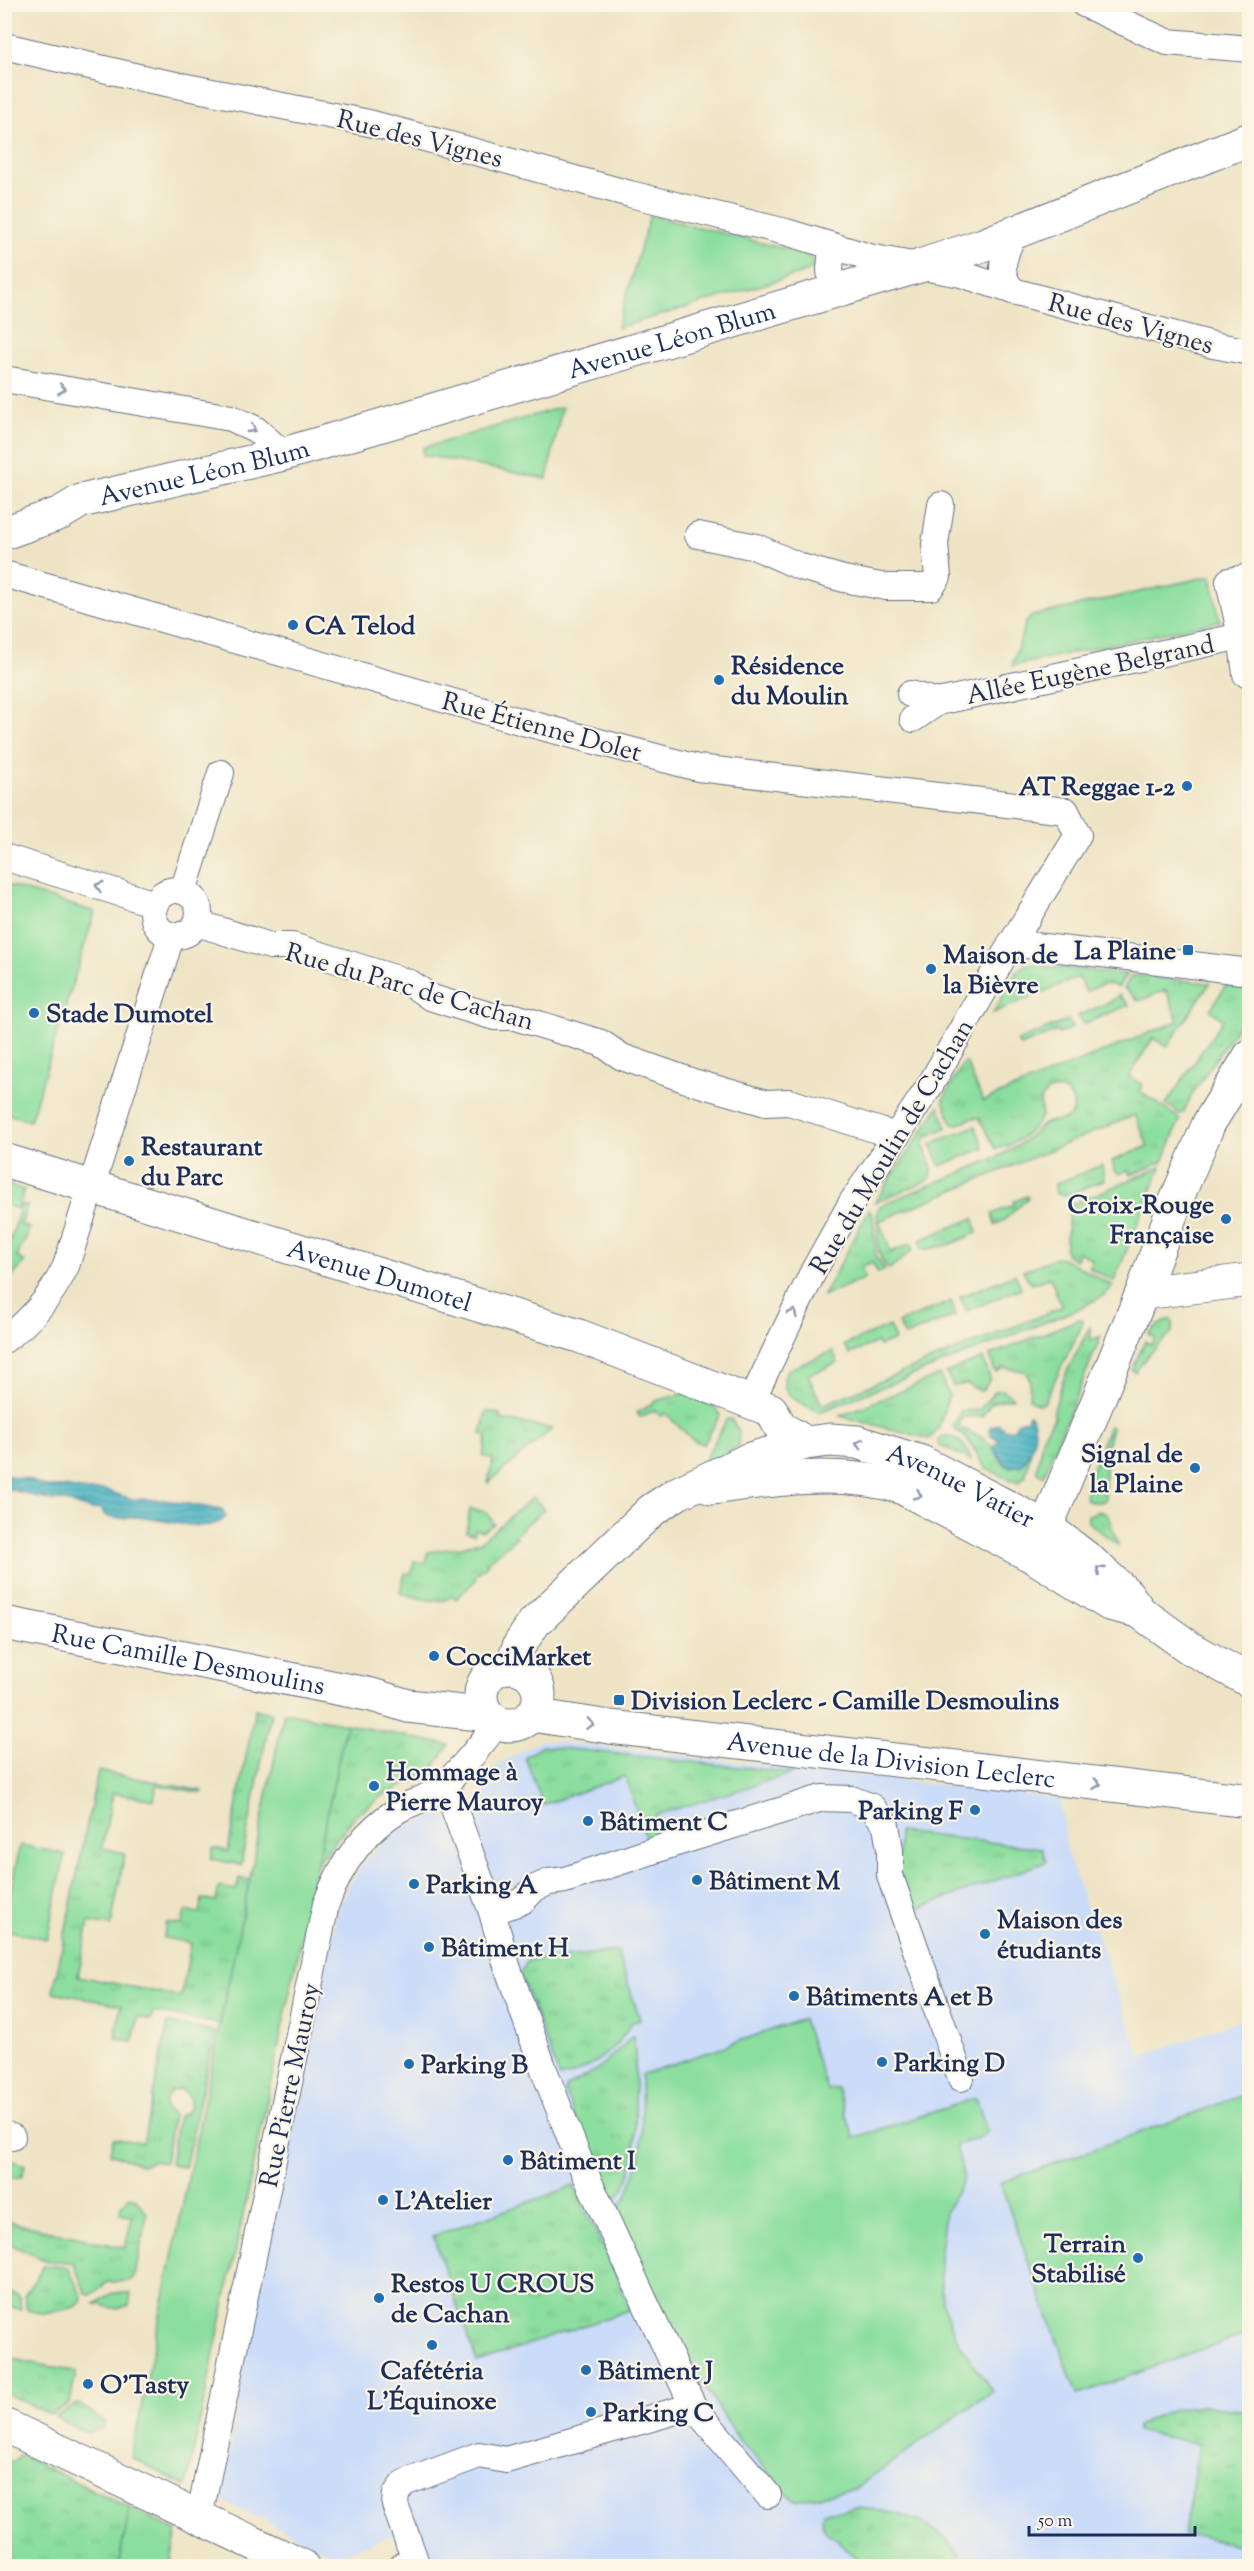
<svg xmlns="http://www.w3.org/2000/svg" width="1254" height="2571" font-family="'Sorts Mill Goudy',serif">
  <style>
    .built { fill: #cbdcf9 }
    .grass { fill: url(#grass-tufts); stroke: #53867e; stroke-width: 1.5 }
    .green { fill: #8bde9e; stroke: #53867e; stroke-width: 1.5 }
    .water { fill: url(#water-rules); stroke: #327291; stroke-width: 1.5 }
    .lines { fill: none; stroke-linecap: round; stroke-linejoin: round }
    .street-casing { stroke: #656e82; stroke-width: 28 }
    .secondary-casing { stroke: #656e82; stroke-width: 35 }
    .street { stroke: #fff; stroke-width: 26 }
    .secondary { stroke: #fff; stroke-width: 33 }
    .oneway { stroke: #8d97ae }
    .poi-dot { fill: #1f6fb2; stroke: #fcf5e5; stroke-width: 2 }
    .labels { text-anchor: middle; stroke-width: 4.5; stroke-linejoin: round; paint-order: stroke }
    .street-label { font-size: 26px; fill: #1b2f5e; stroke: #fcf5e5 }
    .poi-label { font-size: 26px; font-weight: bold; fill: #1b2f5e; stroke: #fcf5e5; text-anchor: start }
  </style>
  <defs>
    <pattern id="grass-tufts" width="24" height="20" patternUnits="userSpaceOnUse" patternTransform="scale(1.5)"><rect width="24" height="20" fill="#8bde9e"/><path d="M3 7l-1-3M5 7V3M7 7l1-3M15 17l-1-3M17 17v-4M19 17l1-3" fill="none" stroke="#77bf8a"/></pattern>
    <pattern id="water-rules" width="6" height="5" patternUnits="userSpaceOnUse" patternTransform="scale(1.5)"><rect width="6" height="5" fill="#48b4c4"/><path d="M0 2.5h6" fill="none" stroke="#3b93a2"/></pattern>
  </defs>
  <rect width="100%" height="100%" fill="#fcf5e5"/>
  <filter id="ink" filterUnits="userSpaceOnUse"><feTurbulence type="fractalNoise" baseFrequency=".0167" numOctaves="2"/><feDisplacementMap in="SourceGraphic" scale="12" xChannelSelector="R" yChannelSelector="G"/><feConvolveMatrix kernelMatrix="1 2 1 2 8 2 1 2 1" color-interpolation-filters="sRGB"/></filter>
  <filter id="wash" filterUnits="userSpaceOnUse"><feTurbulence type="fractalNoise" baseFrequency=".008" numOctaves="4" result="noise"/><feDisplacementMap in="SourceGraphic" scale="24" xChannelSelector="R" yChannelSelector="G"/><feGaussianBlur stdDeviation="1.35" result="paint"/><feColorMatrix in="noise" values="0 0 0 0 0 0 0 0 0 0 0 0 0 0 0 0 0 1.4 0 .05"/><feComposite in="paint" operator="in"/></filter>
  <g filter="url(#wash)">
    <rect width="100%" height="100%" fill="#eee4c5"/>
    <path class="built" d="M542 1740 1060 1799 1067 1853 1141 2057 1249 2016V2566H404L393 2534 336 2556 266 2522 267 2520 259 2516 257 2518 221 2500 240 2387 283 2174 336 1917 347 1888 366 1860 385 1841 405 1827 481 1800 488 1770Z"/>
    <g class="grass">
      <path d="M1027 964 1121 974H1127L1118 987C1106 981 1097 986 1086 992L1079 977 993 1013 1018 970Z"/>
      <path d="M1132 975 1210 983 1167 1047 1153 1038 1129 1076 1142 1085 1139 1091 1180 1119 1163 1162 1131 1175 1128 1170 1119 1174 1114 1170 1112 1161 1148 1146 1135 1115 879 1221 891 1252 910 1244 913 1250 889 1269C873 1256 879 1231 877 1212L880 1206C923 1186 970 1172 1012 1149 1025 1142 1034 1130 1045 1123 1055 1118 1077 1125 1073 1102 1072 1096 1067 1092 1061 1089L1047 1091 1040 1102 1042 1115C1033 1131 1014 1146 996 1149L979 1118H972L956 1125 952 1123 943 1100 963 1063 966 1062 983 1101 1178 1021 1166 990 1139 1001 1124 988Z"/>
      <path d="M1226 985 1244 989 1249 997V1009L1192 1094 1183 1113 1180 1114 1166 1104 1223 1020 1210 1010Z"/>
      <path d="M1119 995 1129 1005 1083 1024 1077 1016 1110 1002Z"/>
      <path d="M1068 1020 1072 1028 1059 1034 1057 1031 1020 1046 1017 1041Z"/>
      <path d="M939 1106 947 1127 926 1137 923 1144C926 1156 939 1171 927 1181L875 1202Z"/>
      <path d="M1102 1165 1104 1180 1067 1195 1056 1194 1055 1184Z"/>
      <path d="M1161 1167 1114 1281 1089 1268 1092 1259 1078 1252 1076 1260 1067 1255 1065 1250 1070 1205Z"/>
      <path d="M5 1184 24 1190 18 1209 5 1205Z"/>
      <path d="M1027 1196 1028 1198 1004 1220 995 1225 992 1214 1014 1205 1013 1202Z"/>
      <path d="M21 1205 27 1206 21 1225 30 1228 17 1257 25 1262 5 1285 11 1292 5 1297V1257Z"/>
      <path d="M869 1210 873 1216 876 1257 885 1270 878 1273 872 1262 861 1267 865 1278 823 1296Z"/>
      <path d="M974 1218 977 1233 948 1245 922 1250 920 1240Z"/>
      <path d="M1056 1257 1063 1258 1113 1286 1106 1294 1081 1308 820 1412C802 1404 775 1395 787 1370L833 1351 838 1363 808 1375 822 1405 1062 1307 1050 1277 1031 1284 1023 1271Z"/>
      <path d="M1015 1274 1021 1288 967 1311 960 1297Z"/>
      <path d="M951 1301 956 1315 905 1336 898 1323Z"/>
      <path d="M1079 1319 1083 1320 1082 1325 1044 1402 1037 1404 1029 1399 1030 1379 1024 1371 1004 1368 996 1372 994 1370 990 1355Z"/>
      <path d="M1171 1319 1173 1323 1172 1332 1147 1356 1135 1372 1132 1370 1145 1341 1151 1345 1155 1338 1149 1334 1156 1326Z"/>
      <path d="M889 1326 895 1340 879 1346 877 1342 850 1354 844 1345Z"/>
      <path d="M1090 1327 1091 1340 1101 1336 1043 1477 1037 1471 1042 1438 1054 1418V1410L1064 1377Z"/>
      <path d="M983 1358 990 1378 984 1390 980 1391 967 1384 953 1386 946 1373Z"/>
      <path d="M940 1375 949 1396C941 1413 944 1426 929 1439L840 1416Z"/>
      <path d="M1004 1390 1013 1398 992 1402 982 1416 962 1417 959 1426C968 1433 980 1435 988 1442 997 1451 999 1463 1011 1468L1025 1461 1031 1451 1025 1477 1018 1483 986 1469 969 1441 953 1427 961 1411 979 1410 995 1391Z"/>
      <path d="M685 1393 715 1407 720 1415 704 1444 693 1440 665 1413 661 1417 655 1410 640 1417 637 1413 656 1401Z"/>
      <path d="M486 1411 500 1414V1419L552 1429 488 1483 493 1459 483 1456 487 1436 481 1435Z"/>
      <path d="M727 1419H731L739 1431 738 1446 709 1465 704 1461Z"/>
      <path d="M1109 1426 1112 1428 1105 1453V1500C1100 1503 1088 1503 1085 1498L1088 1480Z"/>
      <path d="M944 1436C959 1436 968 1448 971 1460L939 1445 938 1440Z"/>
      <path d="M533 1497 544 1509 515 1535 517 1537 487 1562 488 1564 474 1577 476 1580 456 1599 452 1596C440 1607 415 1596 400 1593L405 1573 411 1574 414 1561 426 1563 428 1552 462 1547 481 1541Z"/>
      <path d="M470 1509 487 1512 494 1524 483 1531 475 1529 474 1534 466 1532Z"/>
      <path d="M1099 1511 1108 1515 1118 1545 1088 1522V1515Z"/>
      <path d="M255 1709 271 1713 241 1865 211 1859 213 1848 228 1851Z"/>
      <path d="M346 1724 449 1745 434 1767 419 1779 385 1794 356 1815 316 1865Z"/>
      <path d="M542 1746 794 1773 656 1815 662 1838 647 1842 625 1776 543 1805 525 1757Z"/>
      <path d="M98 1771 203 1791 202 1793 157 1785 154 1800 113 1793 102 1848 125 1853 111 1926 89 1922 78 1976 181 1997 191 1943 164 1938 166 1923 182 1925 185 1911 199 1913 202 1899 216 1901 219 1887 236 1890 239 1878 250 1880 220 2024 153 2012 151 2020 138 2017 133 2042 115 2038 121 2005 53 1992Z"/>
      <path d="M899 1832 1042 1848 1046 1862 912 1911 898 1870Z"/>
      <path d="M617 1951 640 2019 631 2023C620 2047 586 2073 560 2078L520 1973 528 1961Z"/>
      <path d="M168 2023 215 2032 185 2167 170 2164 178 2116 186 2113 190 2106V2097L180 2089 171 2091 165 2101 166 2109 173 2115 165 2163 153 2161 143 2165 110 2153 113 2138 143 2143Z"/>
      <path d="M633 2036C637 2057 635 2066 635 2087 635 2120 641 2179 612 2202L607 2200 565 2092 566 2087 598 2069Z"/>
      <path d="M4 2158 25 2165 22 2176 5 2180Z"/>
      <path d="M574 2186 632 2309 477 2362 433 2236Z"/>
      <path d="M130 2196 136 2199 147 2214 135 2276 129 2281 108 2282 91 2295 86 2294 73 2262 47 2261 5 2242V2221L125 2248 132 2217 120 2214 121 2206Z"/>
      <path d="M44 2266 68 2267 82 2297 81 2302 75 2307 45 2314 27 2310 24 2296Z"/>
      <path d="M4 2290 19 2296 21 2309 5 2306Z"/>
      <path d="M113 2293H131L129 2306 118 2309 95 2304Z"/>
      <path d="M4 2357 76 2372 70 2403 51 2415 5 2393Z"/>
      <path d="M78 2403 105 2423 103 2428 87 2433 55 2417Z"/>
      <path d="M1201 2405 1249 2412V2547L1184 2534 1199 2444 1137 2431V2426C1156 2413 1179 2408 1201 2405Z"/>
      <path d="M20 2455 130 2508 118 2566H5V2462L16 2461Z"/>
      <path d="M856 2508C904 2511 942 2524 968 2566H866L822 2527 821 2519 824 2512Z"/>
    </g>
    <g class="green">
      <path d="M650 215 806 254 812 260 813 268 806 272 617 328Z"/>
      <path d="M562 407 547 479 423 455V448Z"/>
      <path d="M1211 576 1220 621 1012 666 1026 622 1032 616Z"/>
      <path d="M4 884 95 912 30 1121 5 1113Z"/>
      <path d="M975 1126 984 1148 940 1166 931 1144Z"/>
      <path d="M284 1712 346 1724 186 2487 131 2457Z"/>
      <path d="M20 1845 65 1854 47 1939 5 1930V1919Z"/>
      <path d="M803 2019 827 2090 837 2088 854 2138 976 2098 987 2132 979 2138 956 2145 964 2179 945 2212 939 2258 942 2301 958 2341 992 2391 854 2489 795 2501 739 2440 678 2345 616 2217 617 2210 627 2196 640 2157 642 2130 641 2075Z"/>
      <path d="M1249 2093V2333L1077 2395 1000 2183Z"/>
      <path d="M130 2508 177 2531 170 2566H118Z"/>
    </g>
    <g class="water">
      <path d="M1029 1414C1041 1427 1032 1455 1020 1466H1007L993 1448 999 1440 991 1435 990 1427 998 1424 1006 1430 1014 1429 1018 1422 1026 1420Z"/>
      <path d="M4 1475 26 1479 47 1487H64L87 1491 104 1490 132 1499 164 1500 222 1510 226 1517C209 1537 156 1516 133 1517 120 1518 120 1520 106 1516L100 1508 92 1510 61 1500 52 1501 5 1488Z"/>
    </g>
  </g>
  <g filter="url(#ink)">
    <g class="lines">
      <defs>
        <g id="street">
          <path d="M1084 4 1167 42 1250 49"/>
          <path d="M4 46 151 80 369 123 630 194 786 232 869 257 961 274 1013 291 1213 345 1250 352"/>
          <path d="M832 246 830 270 833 292"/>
          <path d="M1013 291C995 272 1005 254 1014 232"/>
          <path d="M4 379 231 418 255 429 284 454"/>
          <path d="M698 535 756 547 801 567 844 579 886 587H931L938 577 935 544 941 505"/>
          <path d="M4 574 523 722 698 768 1066 811 1078 835 1002 959 929 1087 852 1202 814 1270 751 1402"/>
          <path d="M1246 674 1241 636 1229 581 1250 577"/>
          <path d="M910 694 938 702 913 719"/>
          <path d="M938 702 1241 636"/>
          <path d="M4 857 155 904"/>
          <circle cx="176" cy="913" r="23"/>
          <path d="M183 891 221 773"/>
          <path d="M197 923 270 946H292L410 983 430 997 445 1002 495 1017H515L601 1043 622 1057 693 1082 766 1103 789 1102 896 1136"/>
          <path d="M1011 943 1250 972"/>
          <path d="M4 1340C31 1321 52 1295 66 1266L171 937"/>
          <path d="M445 1784 492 1912 507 1966 544 2070 579 2160 693 2406 768 2495"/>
          <path d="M492 1912 522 1901 535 1888 549 1882 565 1880 676 1843 822 1798 851 1799 872 1807 886 1825 890 1850V1876L961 2078"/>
          <path d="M4 2134 12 2137"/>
          <path d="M199 2518 326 1904C340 1866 362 1832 398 1810 411 1802 427 1799 439 1789 461 1771 480 1745 498 1723"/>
          <path d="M403 2565 416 2563 395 2505 396 2494 404 2483 479 2455 506 2460 693 2406"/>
        </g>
        <g id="secondary">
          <path id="s1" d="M4 533 61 513 81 501 284 454 920 266 983 245 1250 139"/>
          <path id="s2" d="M4 1160 579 1336 771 1410 781 1428 806 1443"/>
          <path d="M1142 1293 1250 1280"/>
          <path d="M712 1488C776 1479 838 1469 901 1487L1034 1557 1109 1604 1134 1610"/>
          <path d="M1034 1557 1142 1293 1177 1198 1209 1123 1250 1056"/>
          <path id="s3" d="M4 1623 372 1695 408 1706 488 1715"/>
          <path id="s4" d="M511 1667 520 1644 534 1623 652 1510 678 1493 750 1459 806 1443 830 1440 857 1442 921 1462 1046 1527 1088 1559 1127 1594 1140 1612 1190 1648 1250 1681"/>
          <circle cx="510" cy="1696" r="29"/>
          <path id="s5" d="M532 1715 610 1727 1250 1801"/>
          <path d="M4 2425 302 2566"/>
        </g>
      </defs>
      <use href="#street" class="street-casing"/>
      <use href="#secondary" class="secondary-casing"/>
      <use href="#street" class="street"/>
      <use href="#secondary" class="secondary"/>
    </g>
    <defs><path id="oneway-chevron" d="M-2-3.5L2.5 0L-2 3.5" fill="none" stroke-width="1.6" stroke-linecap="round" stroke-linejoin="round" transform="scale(1.5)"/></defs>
    <g class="oneway">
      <use href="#oneway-chevron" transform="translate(62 389) rotate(10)"/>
      <use href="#oneway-chevron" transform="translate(252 429) rotate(30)"/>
      <use href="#oneway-chevron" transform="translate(99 886) rotate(-163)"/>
      <use href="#oneway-chevron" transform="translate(793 1313) rotate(-64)"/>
      <use href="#oneway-chevron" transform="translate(859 1444) rotate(-168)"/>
      <use href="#oneway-chevron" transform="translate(918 1495) rotate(25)"/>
      <use href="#oneway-chevron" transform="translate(1100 1570) rotate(-139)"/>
      <use href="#oneway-chevron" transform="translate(590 1724) rotate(8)"/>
      <use href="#oneway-chevron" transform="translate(1097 1784) rotate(7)"/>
    </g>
  </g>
  <g class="poi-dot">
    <circle cx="293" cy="625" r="6"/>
    <circle cx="719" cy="680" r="6"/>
    <circle cx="1187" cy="786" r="6"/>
    <rect x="1182" y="944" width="12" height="12" rx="3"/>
    <circle cx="931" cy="969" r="6"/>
    <circle cx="34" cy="1013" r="6"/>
    <circle cx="129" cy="1161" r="6"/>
    <circle cx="1226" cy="1219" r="6"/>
    <circle cx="1195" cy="1468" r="6"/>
    <circle cx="434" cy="1656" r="6"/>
    <rect x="613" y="1694" width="12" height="12" rx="3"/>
    <circle cx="374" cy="1786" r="6"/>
    <circle cx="975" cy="1810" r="6"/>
    <circle cx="588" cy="1821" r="6"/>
    <circle cx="697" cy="1880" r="6"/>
    <circle cx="414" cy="1884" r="6"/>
    <circle cx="985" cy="1934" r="6"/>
    <circle cx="429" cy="1947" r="6"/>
    <circle cx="794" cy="1996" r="6"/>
    <circle cx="882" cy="2062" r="6"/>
    <circle cx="409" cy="2064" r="6"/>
    <circle cx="508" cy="2160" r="6"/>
    <circle cx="383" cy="2200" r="6"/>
    <circle cx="1138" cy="2258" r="6"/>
    <circle cx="379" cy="2298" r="6"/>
    <circle cx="432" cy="2345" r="6"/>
    <circle cx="586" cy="2370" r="6"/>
    <circle cx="88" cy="2384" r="6"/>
    <circle cx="591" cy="2412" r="6"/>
  </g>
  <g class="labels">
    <g class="street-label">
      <text transform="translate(420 138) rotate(14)" y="9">Rue des Vignes</text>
      <text transform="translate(1131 323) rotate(15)" y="9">Rue des Vignes</text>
      <text dy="9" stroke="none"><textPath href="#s1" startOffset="696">Avenue Léon Blum</textPath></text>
      <text dy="9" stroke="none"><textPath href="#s1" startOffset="210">Avenue Léon Blum</textPath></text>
      <text transform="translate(1090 669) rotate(-12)" y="9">Allée Eugène Belgrand</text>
      <text transform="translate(542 726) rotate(15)" y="9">Rue Étienne Dolet</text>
      <text transform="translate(410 986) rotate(16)" y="9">Rue du Parc de Cachan</text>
      <text transform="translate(891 1146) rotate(-59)" y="9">Rue du Moulin de Cachan</text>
      <text dy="9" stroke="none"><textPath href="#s2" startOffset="393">Avenue Dumotel</textPath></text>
      <text dy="9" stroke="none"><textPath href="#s4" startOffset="546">Avenue Vatier</textPath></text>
      <text dy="9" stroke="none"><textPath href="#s3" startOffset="188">Rue Camille Desmoulins</textPath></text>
      <text dy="9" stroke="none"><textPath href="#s5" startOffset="362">Avenue de la Division Leclerc</textPath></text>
      <text transform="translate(289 2085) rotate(-78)" y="9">Rue Pierre Mauroy</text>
    </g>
    <g class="poi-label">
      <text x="305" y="634">CA Telod</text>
      <text x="731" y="674">Résidence<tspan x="731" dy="30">du Moulin</tspan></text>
      <text x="1175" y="795" text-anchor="end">AT Reggae 1-2</text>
      <text x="1176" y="959" text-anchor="end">La Plaine</text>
      <text x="943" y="963">Maison de<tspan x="943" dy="30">la Bièvre</tspan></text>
      <text x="46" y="1022">Stade Dumotel</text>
      <text x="141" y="1155">Restaurant<tspan x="141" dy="30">du Parc</tspan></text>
      <text x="1214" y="1213" text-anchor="end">Croix-Rouge<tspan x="1214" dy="30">Française</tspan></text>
      <text x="1183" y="1462" text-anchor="end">Signal de<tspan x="1183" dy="30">la Plaine</tspan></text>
      <text x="446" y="1665">CocciMarket</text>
      <text x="631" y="1709">Division Leclerc - Camille Desmoulins</text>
      <text x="386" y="1780">Hommage à<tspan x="386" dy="30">Pierre Mauroy</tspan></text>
      <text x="963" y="1819" text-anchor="end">Parking F</text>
      <text x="600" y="1830">Bâtiment C</text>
      <text x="709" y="1889">Bâtiment M</text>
      <text x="426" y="1893">Parking A</text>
      <text x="997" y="1928">Maison des<tspan x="997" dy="30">étudiants</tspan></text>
      <text x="441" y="1956">Bâtiment H</text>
      <text x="806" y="2005">Bâtiments A et B</text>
      <text x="894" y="2071">Parking D</text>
      <text x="421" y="2073">Parking B</text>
      <text x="520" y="2169">Bâtiment I</text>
      <text x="395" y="2209">L'Atelier</text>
      <text x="1126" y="2252" text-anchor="end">Terrain<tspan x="1126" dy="30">Stabilisé</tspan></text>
      <text x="391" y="2292">Restos U CROUS<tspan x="391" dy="30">de Cachan</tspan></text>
      <text x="432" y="2379" text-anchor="middle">Cafétéria<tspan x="432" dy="30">L'Équinoxe</tspan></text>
      <text x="598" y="2379">Bâtiment J</text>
      <text x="100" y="2393">O'Tasty</text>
      <text x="603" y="2421">Parking C</text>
    </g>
  </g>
  <rect width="1254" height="2571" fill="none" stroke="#fcf5e5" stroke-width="24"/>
  <path d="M1029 2526v9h166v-9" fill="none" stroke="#1b2f5e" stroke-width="3"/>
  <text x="1038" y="2526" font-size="18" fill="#1b2f5e" stroke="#fcf5e5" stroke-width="4.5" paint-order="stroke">50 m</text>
</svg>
